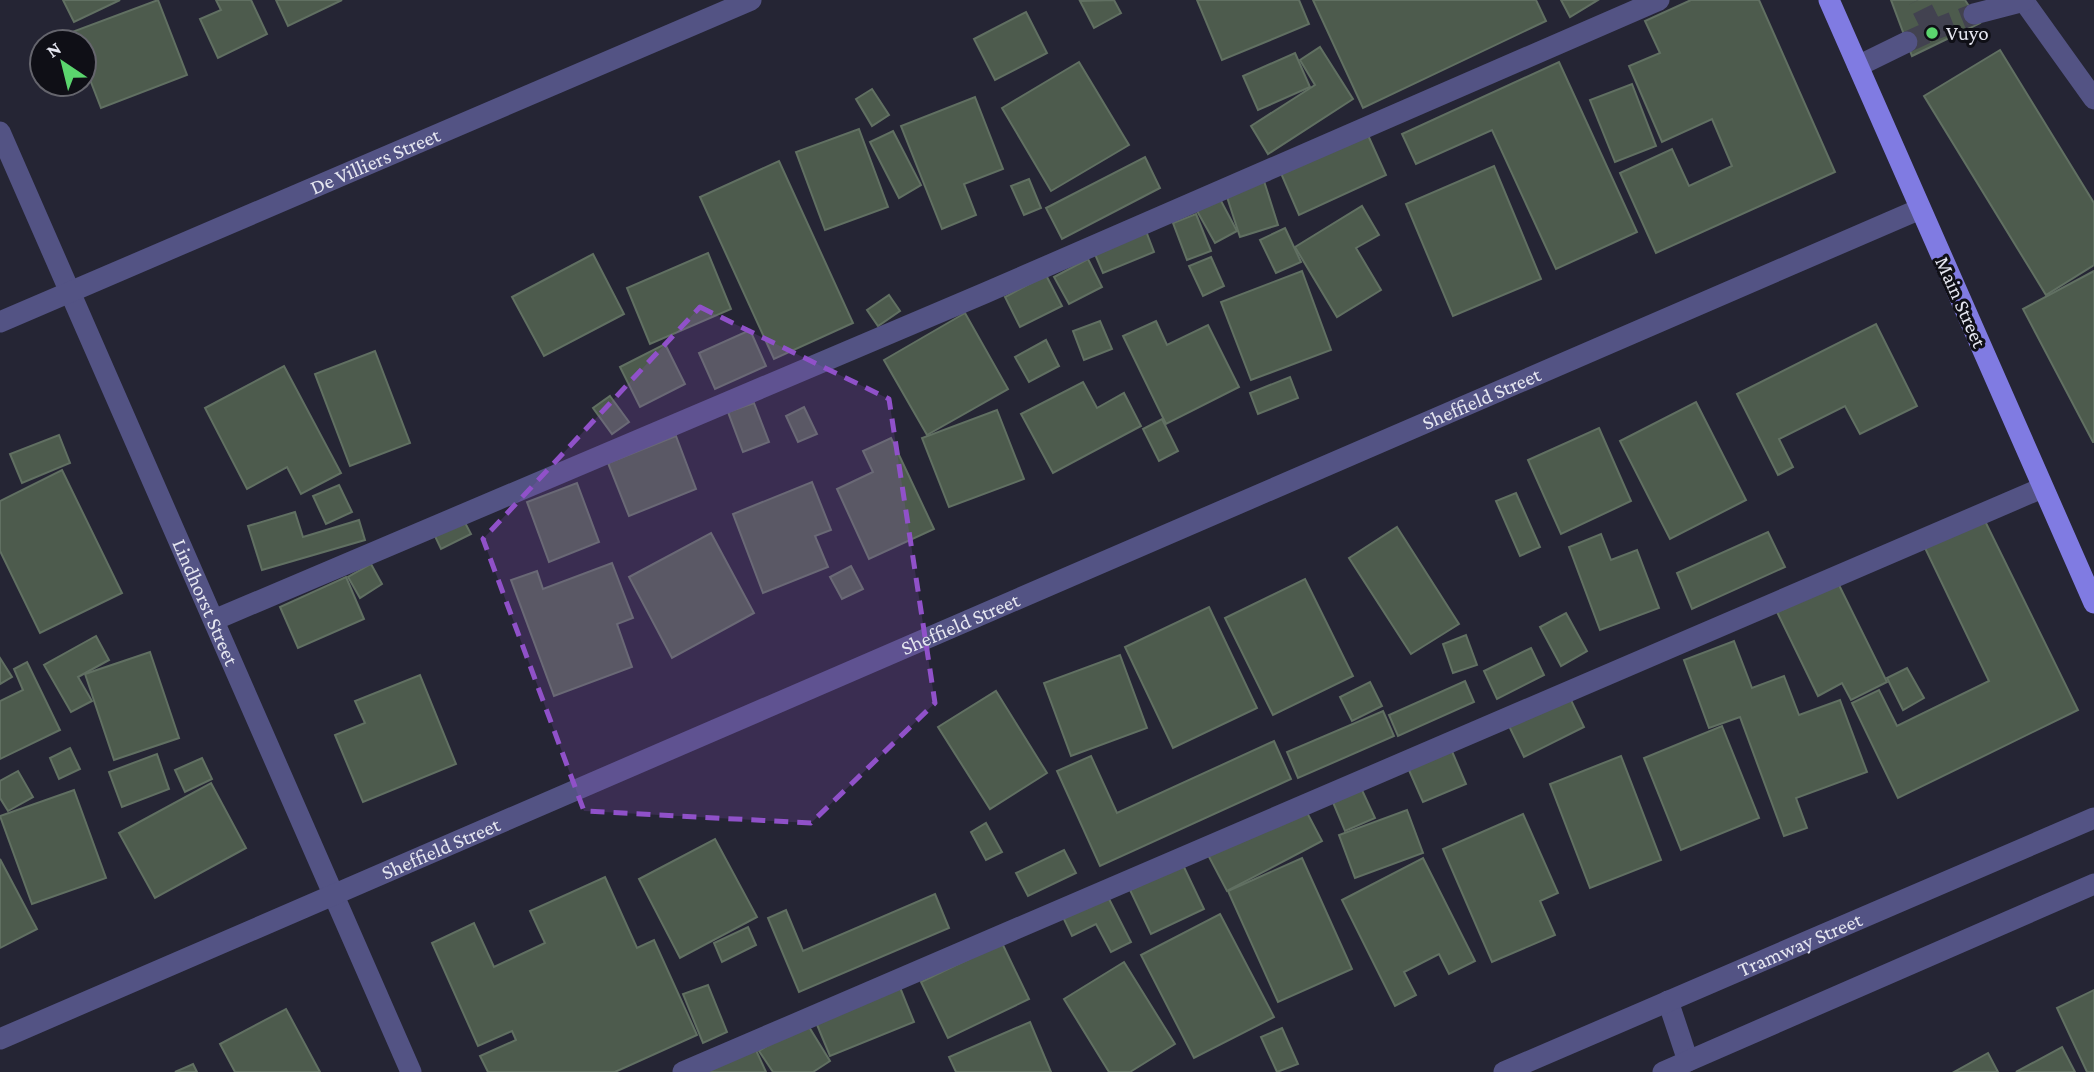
<svg xmlns="http://www.w3.org/2000/svg" width="2094" height="1072" font-family="'Crimson Pro',serif">
  <style>
    .building { fill: #4d5b4d; stroke: #617062; stroke-width: 2 }
    .lines { fill: none; stroke-linecap: round; stroke-linejoin: round }
    .minor-tunnel { stroke: #424250; stroke-width: 21; stroke-dasharray: 21 10; stroke-linecap: butt }
    .minor { stroke: #535384; stroke-width: 21 }
    .major { stroke: #807be2; stroke-width: 21 }
    .marked { fill: #9051c9; fill-opacity: 0.2; stroke: #9051c9; stroke-width: 5; stroke-dasharray: 14 9; stroke-linejoin: round }
    .poi-dot { fill: #5bd56e; stroke: #0f0f16; stroke-width: 2.5 }
    .labels { text-anchor: middle; stroke-width: 6; stroke-linejoin: round; paint-order: stroke }
    .poi-label { font-size: 21px; fill: #e5e6f0; stroke: #0f0f16; text-anchor: start }
    .street-label { font-size: 21px; fill: #e5e6f0; stroke: #0f0f16 }
  </style>
  <rect width="100%" height="100%" fill="#252534"/>
  <g class="building">
    <path d="M63 0H120L74 22Z"/>
    <path d="M158 0 187 75 101 108 84 64V42H75L72 32Z"/>
    <path d="M216 0H251L267 34 218 58 200 19 221 10Z"/>
    <path d="M276 0H342L288 26Z"/>
    <path d="M1114 0 1121 13 1094 28 1080 1Z"/>
    <path d="M1197 0H1299L1309 24 1222 60Z"/>
    <path d="M1313 0H1536L1546 21 1363 108Z"/>
    <path d="M1561 0H1598L1570 17Z"/>
    <path d="M1691 0H1759L1835 172 1656 253 1620 173 1672 149 1689 186 1732 166 1712 119 1662 142 1629 66 1660 53 1645 21Z"/>
    <path d="M1891 0H1965L1980 23 1912 56Z"/>
    <path d="M1026 12 1047 53 995 80 974 39Z"/>
    <path d="M1320 47 1353 99 1268 154 1251 126 1315 85 1300 60Z"/>
    <path d="M2000 50 2094 203V265L2046 295 1924 96Z"/>
    <path d="M1295 53 1310 87 1258 110 1243 76Z"/>
    <path d="M1079 62 1129 145 1051 191 1002 108Z"/>
    <path d="M1559 62 1637 232 1556 269 1492 130 1416 164 1402 134Z"/>
    <path d="M1632 84 1656 146 1615 162 1590 100Z"/>
    <path d="M872 89 889 115 872 126 856 99Z"/>
    <path d="M975 97 1003 169 964 184 976 215 942 229 901 126Z"/>
    <path d="M859 129 888 207 825 230 796 152Z"/>
    <path d="M893 131 921 185 899 198 870 142Z"/>
    <path d="M1367 133 1386 175 1299 215 1280 171Z"/>
    <path d="M1145 157 1160 188 1062 239 1046 208Z"/>
    <path d="M779 161 853 323 774 359 700 197Z"/>
    <path d="M1494 166 1541 279 1453 316 1406 204Z"/>
    <path d="M1029 179 1041 208 1024 215 1011 186Z"/>
    <path d="M1264 181 1278 225 1240 237 1226 194Z"/>
    <path d="M1220 199 1237 231 1215 243 1197 211Z"/>
    <path d="M1362 206 1379 235 1356 248 1381 290 1337 317 1295 247Z"/>
    <path d="M1196 214 1211 251 1187 260 1173 223Z"/>
    <path d="M1285 228 1301 262 1276 273 1260 240Z"/>
    <path d="M1146 231 1154 252 1103 273 1094 252Z"/>
    <path d="M708 253 731 309 650 344 627 288Z"/>
    <path d="M593 254 624 314 544 356 512 297Z"/>
    <path d="M1211 257 1224 286 1203 296 1189 266Z"/>
    <path d="M1088 259 1102 287 1069 304 1054 277Z"/>
    <path d="M1302 271 1331 350 1251 380 1221 302Z"/>
    <path d="M2094 271V442H2093L2023 309Z"/>
    <path d="M1046 275 1062 306 1020 327 1005 297Z"/>
    <path d="M889 295 900 311 878 326 867 310Z"/>
    <path d="M965 313 1008 389 927 435 884 360Z"/>
    <path d="M1100 321 1112 349 1084 360 1073 331Z"/>
    <path d="M1156 321 1167 345 1208 325 1239 387 1166 424 1123 336Z"/>
    <path d="M1876 324 1917 406 1860 434 1845 406 1779 439 1793 467 1778 475 1737 394Z"/>
    <path d="M750 330 766 366 715 389 699 353Z"/>
    <path d="M1046 340 1059 366 1029 382 1015 357Z"/>
    <path d="M665 344 685 384 640 407 620 367Z"/>
    <path d="M375 351 410 443 350 466 315 374Z"/>
    <path d="M284 366 341 473 301 494 287 467 247 489 205 408Z"/>
    <path d="M1290 377 1298 398 1258 414 1250 393Z"/>
    <path d="M1083 382 1097 408 1124 393 1141 426 1053 473 1021 414Z"/>
    <path d="M610 396 629 422 612 434 593 408Z"/>
    <path d="M1696 402 1746 500 1670 539 1620 441Z"/>
    <path d="M754 403 769 442 743 452 728 412Z"/>
    <path d="M804 407 817 434 798 442 786 416Z"/>
    <path d="M997 410 1024 479 949 507 922 438Z"/>
    <path d="M1162 419 1178 451 1159 461 1143 429Z"/>
    <path d="M1599 428 1631 501 1561 534 1528 460Z"/>
    <path d="M59 435 70 463 22 483 10 454Z"/>
    <path d="M676 436 696 489 629 516 608 463Z"/>
    <path d="M891 438 934 529 869 559 837 489 873 472 863 451Z"/>
    <path d="M62 470 122 593 40 633 0 551V501Z"/>
    <path d="M812 482 831 530 815 536 828 567 763 593 733 514Z"/>
    <path d="M577 483 599 542 549 562 527 502Z"/>
    <path d="M339 485 352 512 326 524 313 496Z"/>
    <path d="M1516 493 1540 547 1520 556 1496 501Z"/>
    <path d="M295 512 303 537 359 520 365 540 262 570 248 526Z"/>
    <path d="M462 517 471 534 441 549 433 532Z"/>
    <path d="M1984 519 2078 710 1898 798 1852 703 1879 690 1897 726 1989 681 1925 548Z"/>
    <path d="M1397 527 1459 624 1411 654 1349 558Z"/>
    <path d="M1768 532 1785 567 1692 609 1677 573Z"/>
    <path d="M711 533 754 613 672 658 629 577Z"/>
    <path d="M1601 534 1611 560 1637 550 1659 608 1600 630 1569 547Z"/>
    <path d="M612 563 633 618 617 624 632 667 554 696 511 580 537 571 543 589Z"/>
    <path d="M371 564 382 584 360 598 348 577Z"/>
    <path d="M851 566 863 589 842 599 830 577Z"/>
    <path d="M346 577 364 619 298 648 280 607Z"/>
    <path d="M1305 579 1353 676 1273 715 1225 618Z"/>
    <path d="M1838 583 1887 682 1851 700 1842 683 1818 696 1777 612Z"/>
    <path d="M1209 607 1257 708 1173 748 1125 647Z"/>
    <path d="M1566 613 1587 651 1561 666 1540 627Z"/>
    <path d="M1466 635 1477 665 1453 673 1443 644Z"/>
    <path d="M96 636 109 660 78 677 92 701 71 712 44 665Z"/>
    <path d="M1734 641 1752 688 1784 676 1799 715 1840 700 1867 772 1796 798 1807 828 1784 836 1740 717 1709 728 1684 660Z"/>
    <path d="M1531 648 1544 675 1497 699 1484 671Z"/>
    <path d="M150 652 179 738 114 760 85 674Z"/>
    <path d="M1120 655 1147 728 1071 756 1044 683Z"/>
    <path d="M0 658 12 677 0 684Z"/>
    <path d="M27 662 60 730 0 759V701L23 690 14 669Z"/>
    <path d="M1907 668 1924 698 1903 710 1887 678Z"/>
    <path d="M420 675 456 764 363 802 335 735 365 723 355 701Z"/>
    <path d="M1465 681 1474 702 1398 736 1389 715Z"/>
    <path d="M1370 682 1382 706 1352 721 1340 697Z"/>
    <path d="M996 691 1047 773 990 809 938 727Z"/>
    <path d="M1568 694 1584 727 1524 757 1508 724Z"/>
    <path d="M1383 711 1394 736 1298 778 1287 752Z"/>
    <path d="M1722 726 1759 818 1681 850 1644 758Z"/>
    <path d="M1274 741 1291 779 1100 866 1057 771 1091 756 1117 813Z"/>
    <path d="M70 748 80 769 59 779 50 758Z"/>
    <path d="M1451 749 1466 784 1423 802 1408 768Z"/>
    <path d="M157 754 169 789 122 807 109 772Z"/>
    <path d="M1621 756 1661 860 1590 888 1550 784Z"/>
    <path d="M202 758 212 779 185 792 175 770Z"/>
    <path d="M18 771 33 797 8 811 0 798V781Z"/>
    <path d="M211 783 246 848 155 898 119 833Z"/>
    <path d="M1361 788 1375 818 1345 831 1332 800Z"/>
    <path d="M74 790 106 878 32 904 0 816Z"/>
    <path d="M1303 805 1322 841 1227 891 1208 855Z"/>
    <path d="M1407 810 1423 853 1355 878 1339 835Z"/>
    <path d="M1523 814 1558 893 1540 901 1555 935 1492 962 1443 849Z"/>
    <path d="M986 823 1002 852 986 860 971 832Z"/>
    <path d="M715 839 757 917 680 958 639 879Z"/>
    <path d="M1064 850 1076 873 1028 896 1016 873Z"/>
    <path d="M1302 858 1352 969 1278 1002 1228 891Z"/>
    <path d="M1423 858 1475 961 1449 974 1439 954 1404 972 1416 995 1395 1006 1342 900Z"/>
    <path d="M0 859 37 929 0 948Z"/>
    <path d="M1183 865 1204 909 1151 934 1130 890Z"/>
    <path d="M605 877 637 948 654 940 697 1035 615 1072H488L480 1056 516 1040 512 1031 478 1046 432 943 474 923 494 967 545 943 530 911Z"/>
    <path d="M1106 893 1131 942 1111 952 1096 924 1072 936 1062 915Z"/>
    <path d="M935 894 949 928 799 992 768 918 786 910 803 951Z"/>
    <path d="M1220 914 1274 1017 1194 1058 1141 955Z"/>
    <path d="M748 927 756 945 722 962 714 943Z"/>
    <path d="M1002 943 1029 999 948 1038 921 982Z"/>
    <path d="M1124 962 1175 1044 1130 1072H1109L1064 999Z"/>
    <path d="M708 985 727 1032 703 1043 683 994Z"/>
    <path d="M899 985 914 1022 830 1056 815 1020Z"/>
    <path d="M2094 990V1072H2087L2057 1008Z"/>
    <path d="M286 1009 320 1072H235L220 1044Z"/>
    <path d="M806 1022 830 1061 813 1072H773L759 1051Z"/>
    <path d="M1030 1022 1051 1072H956L949 1057Z"/>
    <path d="M1282 1028 1298 1064 1277 1072 1261 1037Z"/>
    <path d="M2062 1047 2075 1072H2016Z"/>
    <path d="M755 1048 766 1072H702Z"/>
    <path d="M1988 1053 1998 1072H1954Z"/>
    <path d="M193 1064 197 1072H175Z"/>
  </g>
  <g class="lines">
    <g class="minor-tunnel">
      <path d="M1933 30 1974 14"/>
      <path d="M1907 42 1933 30 1918 0"/>
    </g>
    <g class="minor">
      <path d="M2023 0 2094 99"/>
      <path d="M1974 14 2024 1"/>
      <path d="M1858 66 1907 42"/>
      <path id="s1" d="M0 132 411 1072"/>
      <path id="s2" d="M0 322 751 0"/>
      <path d="M214 620 985 293 1659 0"/>
      <path d="M1668 1001 1688 1061"/>
      <path id="s3" d="M0 1039 1920 209"/>
      <path d="M683 1072 2042 488"/>
      <path id="s4" d="M1504 1072 2094 818"/>
      <path d="M1663 1072 2094 884"/>
    </g>
    <path class="major" d="M1829 0 2094 603"/>
  </g>
  <path class="marked" d="M700 307 889 399 935 703 811 823 584 811 483 539Z"/>
  <circle class="poi-dot" cx="1932" cy="33" r="7"/>
  <g class="labels">
    <g class="poi-label">
      <text x="1946" y="40">Vuyo</text>
    </g>
    <g class="street-label">
      <text dy="7" stroke="none"><textPath href="#s2" startOffset="408">De Villiers Street</textPath></text>
      <text transform="translate(1961 302) rotate(66)" y="7">Main Street</text>
      <text dy="7" stroke="none"><textPath href="#s3" startOffset="1614">Sheffield Street</textPath></text>
      <text dy="7" stroke="none"><textPath href="#s1" startOffset="513">Lindhorst Street</textPath></text>
      <text dy="7" stroke="none"><textPath href="#s3" startOffset="1046">Sheffield Street</textPath></text>
      <text dy="7" stroke="none"><textPath href="#s3" startOffset="480">Sheffield Street</textPath></text>
      <text dy="7" stroke="none"><textPath href="#s4" startOffset="322">Tramway Street</textPath></text>
    </g>
  </g>
  <g transform="translate(63 63) rotate(325)"><circle r="33" fill="#0f0f16" stroke="#65656d" stroke-width="2"/>
  <path d="M0-5L12 26L0 18L-12 26Z" fill="#5bd56e"/>
  <text y="-10" font-size="19" font-weight="bold" text-anchor="middle" fill="#e5e6f0">N</text>
  </g>
</svg>
